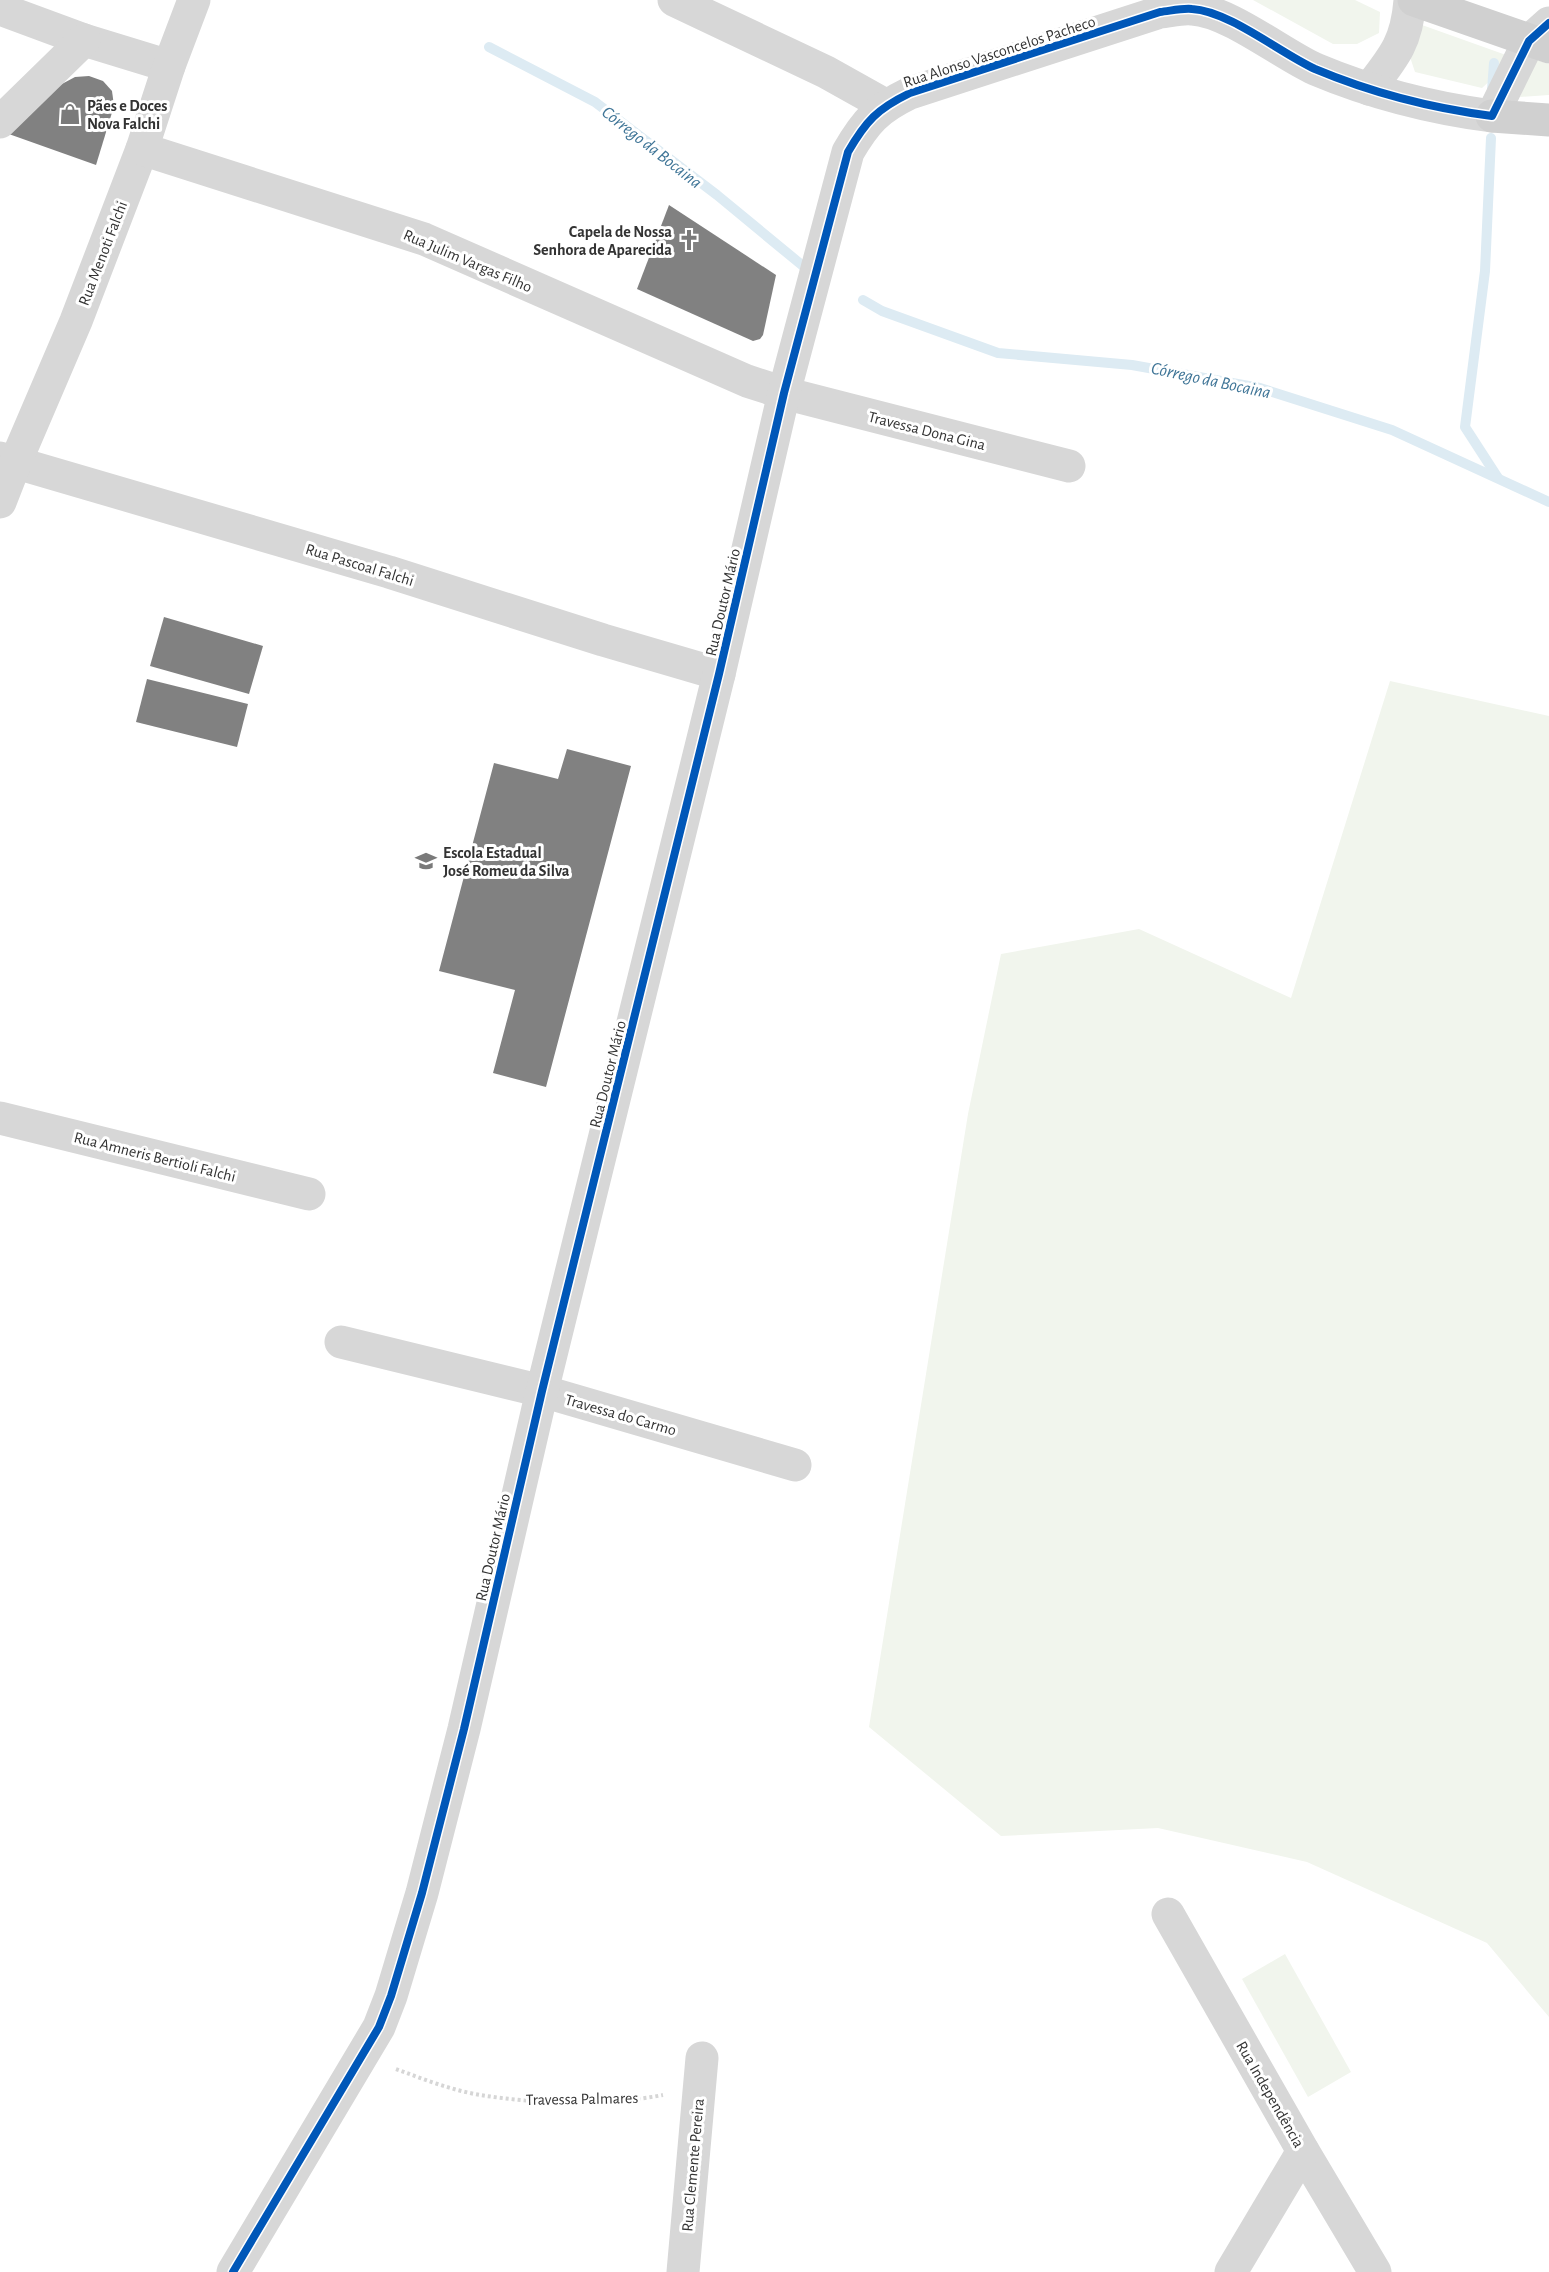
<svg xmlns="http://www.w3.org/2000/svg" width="1549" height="2272" font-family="'Alegreya Sans',sans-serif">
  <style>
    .green { fill: #f1f5ed }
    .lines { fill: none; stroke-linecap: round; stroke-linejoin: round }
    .stream { stroke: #ddebf3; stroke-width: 10 }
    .building { fill: #818181 }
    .path { stroke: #d6d6d6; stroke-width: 4; stroke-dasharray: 3 3; stroke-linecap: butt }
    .minor { stroke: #d7d7d7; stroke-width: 33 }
    .tertiary { stroke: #d7d7d7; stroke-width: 33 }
    .secondary { stroke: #d0d0d0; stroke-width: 33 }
    .cycleway-casing { stroke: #fff; stroke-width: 11 }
    .cycleway { stroke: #0057b8; stroke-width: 8 }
    .labels { text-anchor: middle; stroke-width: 6; stroke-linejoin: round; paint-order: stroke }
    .street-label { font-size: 16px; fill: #333; stroke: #fff }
    .poi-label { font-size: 16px; font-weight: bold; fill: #333; stroke: #fff; text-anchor: start }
    .water-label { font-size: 18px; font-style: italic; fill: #3f7597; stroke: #fff }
  </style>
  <rect width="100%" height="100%" fill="#fff"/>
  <g class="green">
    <path d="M1253 0H1355L1380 12 1379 33 1357 44H1333Z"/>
    <path d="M1422 25 1506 55 1494 77 1482 88 1415 72 1408 51Z"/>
    <path d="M1533 59 1549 64V95L1520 97Z"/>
    <path d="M1390 681 1549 716V2017L1487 1943 1307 1862 1158 1828 1001 1836 869 1727 968 1114 1001 954 1139 929 1291 998Z"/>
    <path d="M1285 1954 1351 2072 1308 2097 1242 1979Z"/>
  </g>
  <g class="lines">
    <g class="stream">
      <path d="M489 47 595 102 717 195 803 266"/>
      <path d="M1492 90 1494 63"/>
      <path d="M1491 138 1485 271 1465 427 1498 478"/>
      <path d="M863 300 882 311 998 353 1132 365 1260 388 1392 430 1549 502"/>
    </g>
  </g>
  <g class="building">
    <path d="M89 76 103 81 112 91 114 106 96 165 6 133 60 85 75 77Z"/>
    <path d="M669 205 776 275 763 335 760 339 753 341 637 289Z"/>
    <path d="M164 617 263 646 249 694 150 666Z"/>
    <path d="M147 679 248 704 237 747 136 722Z"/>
    <path d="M567 749 631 766 546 1087 493 1073 515 990 439 971 494 763 558 779Z"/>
  </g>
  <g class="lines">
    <path class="path" d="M396 2069C423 2079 451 2090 480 2095 537 2104 606 2106 663 2095"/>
    <g class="minor">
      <path d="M674 0 826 72 885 105"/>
      <path d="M0 9 84 40 169 66"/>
      <path d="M0 122 84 40"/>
      <path d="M784 393 1069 466"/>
      <path d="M0 458 389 572 603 640 719 674"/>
      <path d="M0 502 16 461 76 321 142 149"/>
      <path d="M0 1118 309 1194"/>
      <path d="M341 1342 542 1391 795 1465"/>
      <path d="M1168 1914 1303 2151 1375 2272"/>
      <path d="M683 2272 702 2058"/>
      <path d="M1231 2272 1303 2151"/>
    </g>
    <g class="tertiary">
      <path d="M194 0 169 66 142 149 424 239 747 381 784 393"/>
      <path d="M1369 89C1394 57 1407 42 1410 0"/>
      <path d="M233 2272 379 2027 391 1996 422 1893 464 1729 542 1391 719 674 784 393 848 152C866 121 877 109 910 93L1160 12C1170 11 1182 8 1192 9 1229 11 1280 53 1315 69 1372 93 1431 108 1492 116L1529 41 1549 23"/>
    </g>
    <g class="secondary">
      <path d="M1414 0 1549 47"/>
      <path d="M1492 116 1549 120"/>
    </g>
    <defs>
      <path id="cycleway" d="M233 2272 379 2027 391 1996 422 1893 464 1729 542 1391 719 674 784 393 848 152C866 121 877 109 910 93L1160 12C1170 11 1182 8 1192 9 1229 11 1280 53 1315 69 1372 93 1431 108 1492 116L1529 41 1549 23"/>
    </defs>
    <use href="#cycleway" class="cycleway-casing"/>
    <use href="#cycleway" class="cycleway"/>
  </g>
  <defs>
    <symbol id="shop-bare" viewBox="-9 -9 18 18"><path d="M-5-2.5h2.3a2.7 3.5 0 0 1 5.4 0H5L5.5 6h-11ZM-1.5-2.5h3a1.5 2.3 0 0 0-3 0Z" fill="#7a7a7a" stroke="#fff" stroke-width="2.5" paint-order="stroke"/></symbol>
    <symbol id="church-bare" viewBox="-9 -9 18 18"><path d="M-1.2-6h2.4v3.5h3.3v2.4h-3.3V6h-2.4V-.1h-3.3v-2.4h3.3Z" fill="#7a7a7a" stroke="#fff" stroke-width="2.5" paint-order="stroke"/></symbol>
    <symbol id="school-bare" viewBox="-9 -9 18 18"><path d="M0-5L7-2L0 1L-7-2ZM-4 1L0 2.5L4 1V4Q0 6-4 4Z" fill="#7a7a7a" stroke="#fff" stroke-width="2.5" paint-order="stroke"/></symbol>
  </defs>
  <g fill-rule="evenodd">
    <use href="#shop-bare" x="55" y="99" width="30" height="30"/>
    <use href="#church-bare" x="674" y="225" width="30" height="30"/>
    <use href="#school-bare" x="411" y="846" width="30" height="30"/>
  </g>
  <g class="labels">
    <g class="street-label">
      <text transform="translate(999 51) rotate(-18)" y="6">Rua Alonso Vasconcelos Pacheco</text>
      <text transform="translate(102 253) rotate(-69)" y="6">Rua Menoti Falchi</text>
      <text transform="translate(468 260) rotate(23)" y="6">Rua Julim Vargas Filho</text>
      <text transform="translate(927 430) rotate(14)" y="6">Travessa Dona Gina</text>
      <text transform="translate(360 564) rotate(17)" y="6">Rua Pascoal Falchi</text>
      <text transform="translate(722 602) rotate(-77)" y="6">Rua Doutor Mário</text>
      <text transform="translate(607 1074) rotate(-76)" y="6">Rua Doutor Mário</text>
      <text transform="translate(155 1156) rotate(14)" y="6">Rua Amneris Bertioli Falchi</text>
      <text transform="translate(621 1414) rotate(16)" y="6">Travessa do Carmo</text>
      <text transform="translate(492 1547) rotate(-77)" y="6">Rua Doutor Mário</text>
      <text transform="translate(1271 2094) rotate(60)" y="6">Rua Independência</text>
      <text transform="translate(582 2098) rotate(-1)" y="6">Travessa Palmares</text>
      <text transform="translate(692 2165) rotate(-85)" y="6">Rua Clemente Pereira</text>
    </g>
    <g class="poi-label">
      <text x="87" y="111">Pães e Doces<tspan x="87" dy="18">Nova Falchi</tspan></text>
      <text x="672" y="237" text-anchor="end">Capela de Nossa<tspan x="672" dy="18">Senhora de Aparecida</tspan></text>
      <text x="443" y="858">Escola Estadual<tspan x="443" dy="18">José Romeu da Silva</tspan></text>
    </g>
    <g class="water-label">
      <text transform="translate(652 147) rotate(38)" y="6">Córrego da Bocaina</text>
      <text transform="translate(1211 380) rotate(12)" y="6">Córrego da Bocaina</text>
    </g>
  </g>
</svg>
